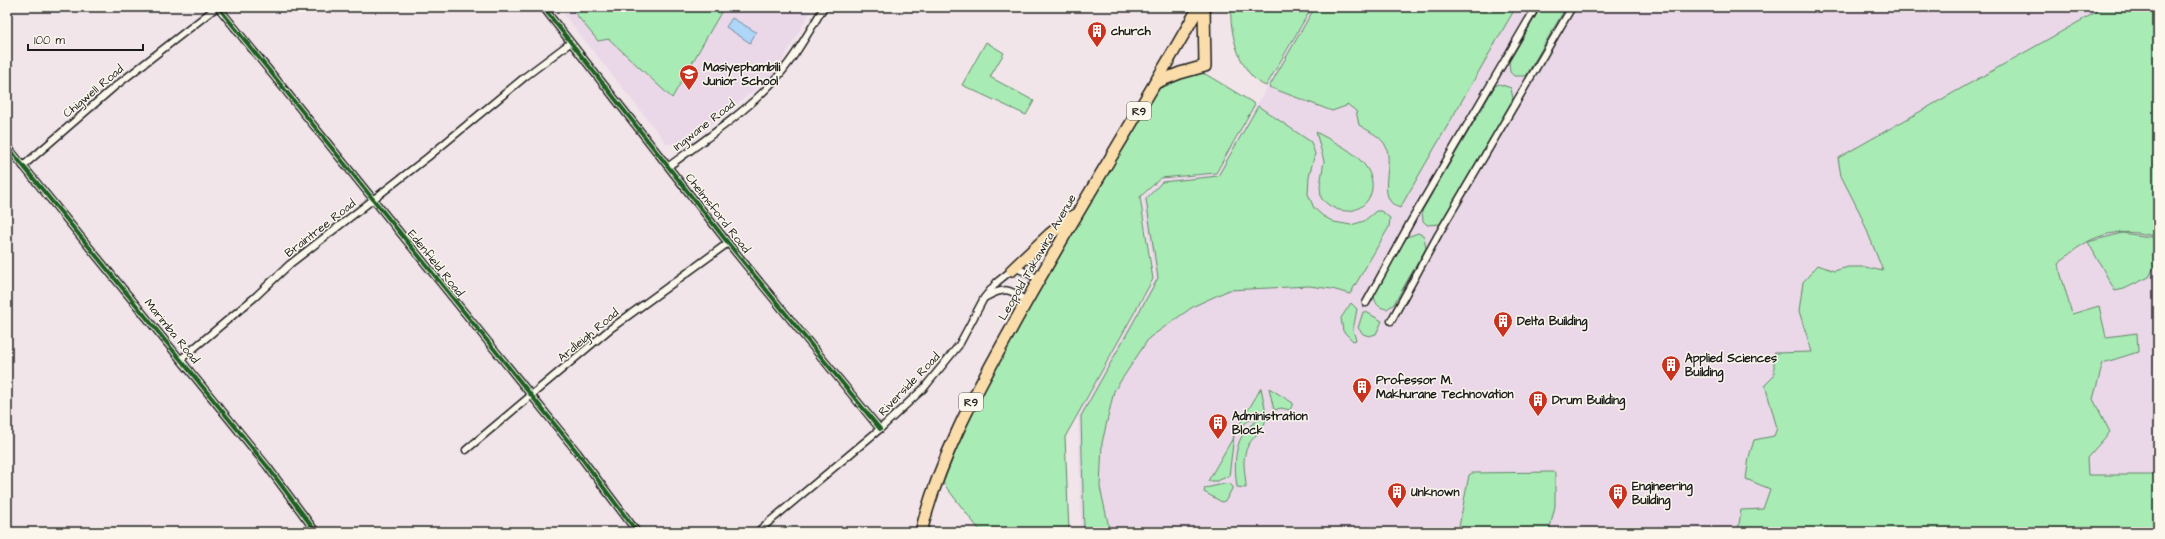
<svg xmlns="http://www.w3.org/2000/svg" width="2165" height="539" font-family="'Architects Daughter',sans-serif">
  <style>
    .built { fill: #ead8e9 }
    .green { fill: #a9ebb5; stroke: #628468 }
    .water { fill: #aed6f8; stroke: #748ca0 }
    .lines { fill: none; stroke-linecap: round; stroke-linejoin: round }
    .street-casing { stroke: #1c1c1c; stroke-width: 9 }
    .highway-casing { stroke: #1c1c1c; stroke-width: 14 }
    .street { stroke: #fbf7ec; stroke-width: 6 }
    .highway { stroke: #faddab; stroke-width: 11 }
    .cycleway-casing { stroke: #fbf7ec; stroke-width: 6 }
    .cycleway { stroke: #1b5e20; stroke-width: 4 }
    .labels { text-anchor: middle; stroke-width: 3; stroke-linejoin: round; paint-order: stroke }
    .shield { fill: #fbf7ec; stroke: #5f5e5a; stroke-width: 1 }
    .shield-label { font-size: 11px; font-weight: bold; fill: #1c1c1c }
    .poi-label { font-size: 12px; font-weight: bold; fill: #1c1c1c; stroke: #fbf7ec; text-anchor: start }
    .street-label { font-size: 12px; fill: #1c1c1c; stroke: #fbf7ec }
  </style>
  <rect width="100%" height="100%" fill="#f1e5ea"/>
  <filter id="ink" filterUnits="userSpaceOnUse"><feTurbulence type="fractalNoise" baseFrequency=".025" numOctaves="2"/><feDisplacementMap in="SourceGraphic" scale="8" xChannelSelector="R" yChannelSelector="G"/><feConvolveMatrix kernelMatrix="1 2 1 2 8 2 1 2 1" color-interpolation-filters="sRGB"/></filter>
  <g filter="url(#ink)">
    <g class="built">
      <path d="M558 7H813L775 74 685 145 667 144Z"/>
      <path d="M1313 7H2158V532H1081L1078 416 1155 278 1142 198 1162 179 1217 174Z"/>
    </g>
    <g class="green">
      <path d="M570 7H724L672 98 609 39 598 41Z"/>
      <path d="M1231 7H1312L1266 86C1240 76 1229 32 1231 7Z"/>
      <path d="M1315 7H1516L1400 208C1373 199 1397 162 1384 143 1378 135 1367 130 1359 125L1356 111 1347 104 1346 106 1332 111 1269 87Z"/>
      <path d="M1541 7H1566L1526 76H1514L1510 72 1509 62Z"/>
      <path d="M2105 7H2158V237C2115 226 2090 234 2058 264L2072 314 2099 306 2106 337 2137 333 2138 352 2103 363 2093 399 2110 432 2087 458 2088 475H2158V532H1738L1741 510 1763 509 1770 489 1746 479 1749 457 1754 440 1774 436 1777 428 1765 385 1774 376V353L1812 352 1799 311 1803 282 1818 265 1834 271 1848 267H1865L1883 271 1860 213 1841 176 1838 158Z"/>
      <path d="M986 42 1004 53 990 77 1034 101 1026 115 962 85Z"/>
      <path d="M1197 71 1207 75 1255 104 1216 173 1161 178 1140 197 1153 279 1065 437 1069 532H981L943 483 965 427 981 395 1023 319 1155 93 1165 82Z"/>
      <path d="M1499 84 1511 88 1513 99 1440 224 1427 225 1423 221 1422 211 1495 86Z"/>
      <path d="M1258 106 1311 142 1315 154 1309 176 1308 194 1314 208 1323 216 1334 222 1351 225 1364 221 1376 211H1381L1390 218 1389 227 1350 294 1332 289 1309 286 1229 290 1194 306 1149 338 1114 391 1102 443 1100 487 1110 532H1084L1081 416 1158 278 1146 199 1162 182 1218 176Z"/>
      <path d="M1316 132C1330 140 1349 148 1360 160 1393 192 1352 232 1321 198L1320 185 1324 161Z"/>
      <path d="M1418 233 1424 236 1426 248 1394 304 1387 309C1377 308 1374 302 1374 292L1407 237Z"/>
      <path d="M2122 233 2158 238V260L2149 277 2124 289 2115 291 2088 242Z"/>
      <path d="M1351 303 1357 309 1353 330 1356 340 1353 341 1343 331 1341 318Z"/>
      <path d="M1363 312H1366L1382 321 1376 334 1369 336 1363 334 1358 328Z"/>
      <path d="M1261 388 1266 412 1248 421 1236 431Z"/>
      <path d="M1269 388 1293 403 1290 410 1281 408 1274 410Z"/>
      <path d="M1266 417C1265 430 1255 434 1249 444 1240 459 1246 473 1246 488L1237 487C1233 460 1234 427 1266 417Z"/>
      <path d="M1234 436 1229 476 1217 481H1208Z"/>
      <path d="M1555 472V506L1549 532H1458L1469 475 1472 473Z"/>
      <path d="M1229 483 1233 487 1226 500 1222 502 1204 492 1205 488Z"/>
    </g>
    <path class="water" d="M732 18 756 32 750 43 726 27Z"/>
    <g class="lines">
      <defs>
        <g id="street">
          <path d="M218 7 577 452 637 532"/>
          <path d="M543 7 728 243 880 429"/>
          <path d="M7 146 267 466 316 532"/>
          <path d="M23 166 113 88 217 7"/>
          <path d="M669 166C704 140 742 115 772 83 793 61 808 33 824 7"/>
          <path d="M986 297C1005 287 1009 288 1026 301"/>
          <path d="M1366 303 1411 221 1536 7"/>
          <path d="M1391 321 1438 235 1572 7"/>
          <path d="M181 359 255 297 290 264 428 157 526 76 570 43"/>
          <path d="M466 450 610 329 728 243"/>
          <path d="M757 532 880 429 924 388 959 345 984 298 997 282 1012 270 1019 269 1039 279"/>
        </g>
        <g id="highway">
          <path d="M1155 83 1180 73 1205 66 1204 7"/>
          <path d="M1012 270 1050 234 1073 216"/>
          <path d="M921 532C939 460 974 395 1010 331 1070 221 1138 116 1199 7"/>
        </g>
      </defs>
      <use href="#street" class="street-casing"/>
      <use href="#highway" class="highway-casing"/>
      <use href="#street" class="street"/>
      <use href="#highway" class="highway"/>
      <defs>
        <g id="cycleway">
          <path d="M218 7 577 452 637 532"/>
          <path d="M543 7 728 243 880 429"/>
          <path d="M7 146 267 466 316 532"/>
        </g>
      </defs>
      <use href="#cycleway" class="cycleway-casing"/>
      <use href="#cycleway" class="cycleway"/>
    </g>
  </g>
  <defs>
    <symbol id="building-pin" viewBox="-11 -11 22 30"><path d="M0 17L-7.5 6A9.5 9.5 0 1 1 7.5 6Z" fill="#c8321e" stroke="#fbf7ec"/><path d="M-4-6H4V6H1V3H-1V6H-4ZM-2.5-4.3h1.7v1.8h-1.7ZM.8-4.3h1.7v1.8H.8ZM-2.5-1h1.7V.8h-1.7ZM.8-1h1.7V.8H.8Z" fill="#fff"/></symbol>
    <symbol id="school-pin" viewBox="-11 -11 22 30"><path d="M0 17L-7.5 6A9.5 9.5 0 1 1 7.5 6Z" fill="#c8321e" stroke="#fbf7ec"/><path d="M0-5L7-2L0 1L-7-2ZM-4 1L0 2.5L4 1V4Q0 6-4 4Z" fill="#fff"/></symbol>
  </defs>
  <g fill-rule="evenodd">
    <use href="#building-pin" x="1086" y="20" width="22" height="30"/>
    <use href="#school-pin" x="678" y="63" width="22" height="30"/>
    <use href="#building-pin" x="1492" y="310" width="22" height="30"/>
    <use href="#building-pin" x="1660" y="354" width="22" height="30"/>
    <use href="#building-pin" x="1351" y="376" width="22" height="30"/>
    <use href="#building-pin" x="1527" y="389" width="22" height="30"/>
    <use href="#building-pin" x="1207" y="412" width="22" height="30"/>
    <use href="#building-pin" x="1386" y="481" width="22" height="30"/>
    <use href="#building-pin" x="1607" y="482" width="22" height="30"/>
  </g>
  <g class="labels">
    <g class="shield">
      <rect x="1127" y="102" width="24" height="18" rx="3"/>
      <rect x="959" y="393" width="24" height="18" rx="3"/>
    </g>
    <g class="shield-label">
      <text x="1139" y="115">R9</text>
      <text x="971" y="406">R9</text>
    </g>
    <g class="poi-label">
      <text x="1111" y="35">church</text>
      <text x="703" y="71">Masiyephambili<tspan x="703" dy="14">Junior School</tspan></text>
      <text x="1517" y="325">Delta Building</text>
      <text x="1685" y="362">Applied Sciences<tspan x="1685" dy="14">Building</tspan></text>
      <text x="1376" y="384">Professor M.<tspan x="1376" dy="14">Makhurane Technovation</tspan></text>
      <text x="1552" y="404">Drum Building</text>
      <text x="1232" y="420">Administration<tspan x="1232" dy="14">Block</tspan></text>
      <text x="1632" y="490">Engineering<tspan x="1632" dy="14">Building</tspan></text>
      <text x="1411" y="496">Unknown</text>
    </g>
    <g class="street-label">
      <text transform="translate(93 91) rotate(-40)" y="4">Chigwell Road</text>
      <text transform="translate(704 125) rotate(-38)" y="4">Ingwane Road</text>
      <text transform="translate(718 213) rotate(52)" y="4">Chelmsford Road</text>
      <text transform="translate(320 228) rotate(-38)" y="4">Braintree Road</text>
      <text transform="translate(1037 257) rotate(-60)" y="4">Leopold Takawira Avenue</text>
      <text transform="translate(436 263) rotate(51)" y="4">Edenfield Road</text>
      <text transform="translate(172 331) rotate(51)" y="4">Marimba Road</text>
      <text transform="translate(588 335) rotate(-40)" y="4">Ardleigh Road</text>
      <text transform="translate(909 384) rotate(-46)" y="4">Riverside Road</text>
    </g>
  </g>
  <rect width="2165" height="539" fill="none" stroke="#fbf7ec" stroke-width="24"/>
  <rect x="12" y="12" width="2141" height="515" fill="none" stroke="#1c1c1c" stroke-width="1.5" filter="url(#ink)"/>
  <path d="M28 44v6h115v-6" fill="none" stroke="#1c1c1c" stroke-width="2"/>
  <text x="34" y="44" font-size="12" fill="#1c1c1c" stroke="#fbf7ec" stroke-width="3" paint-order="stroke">100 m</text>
</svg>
